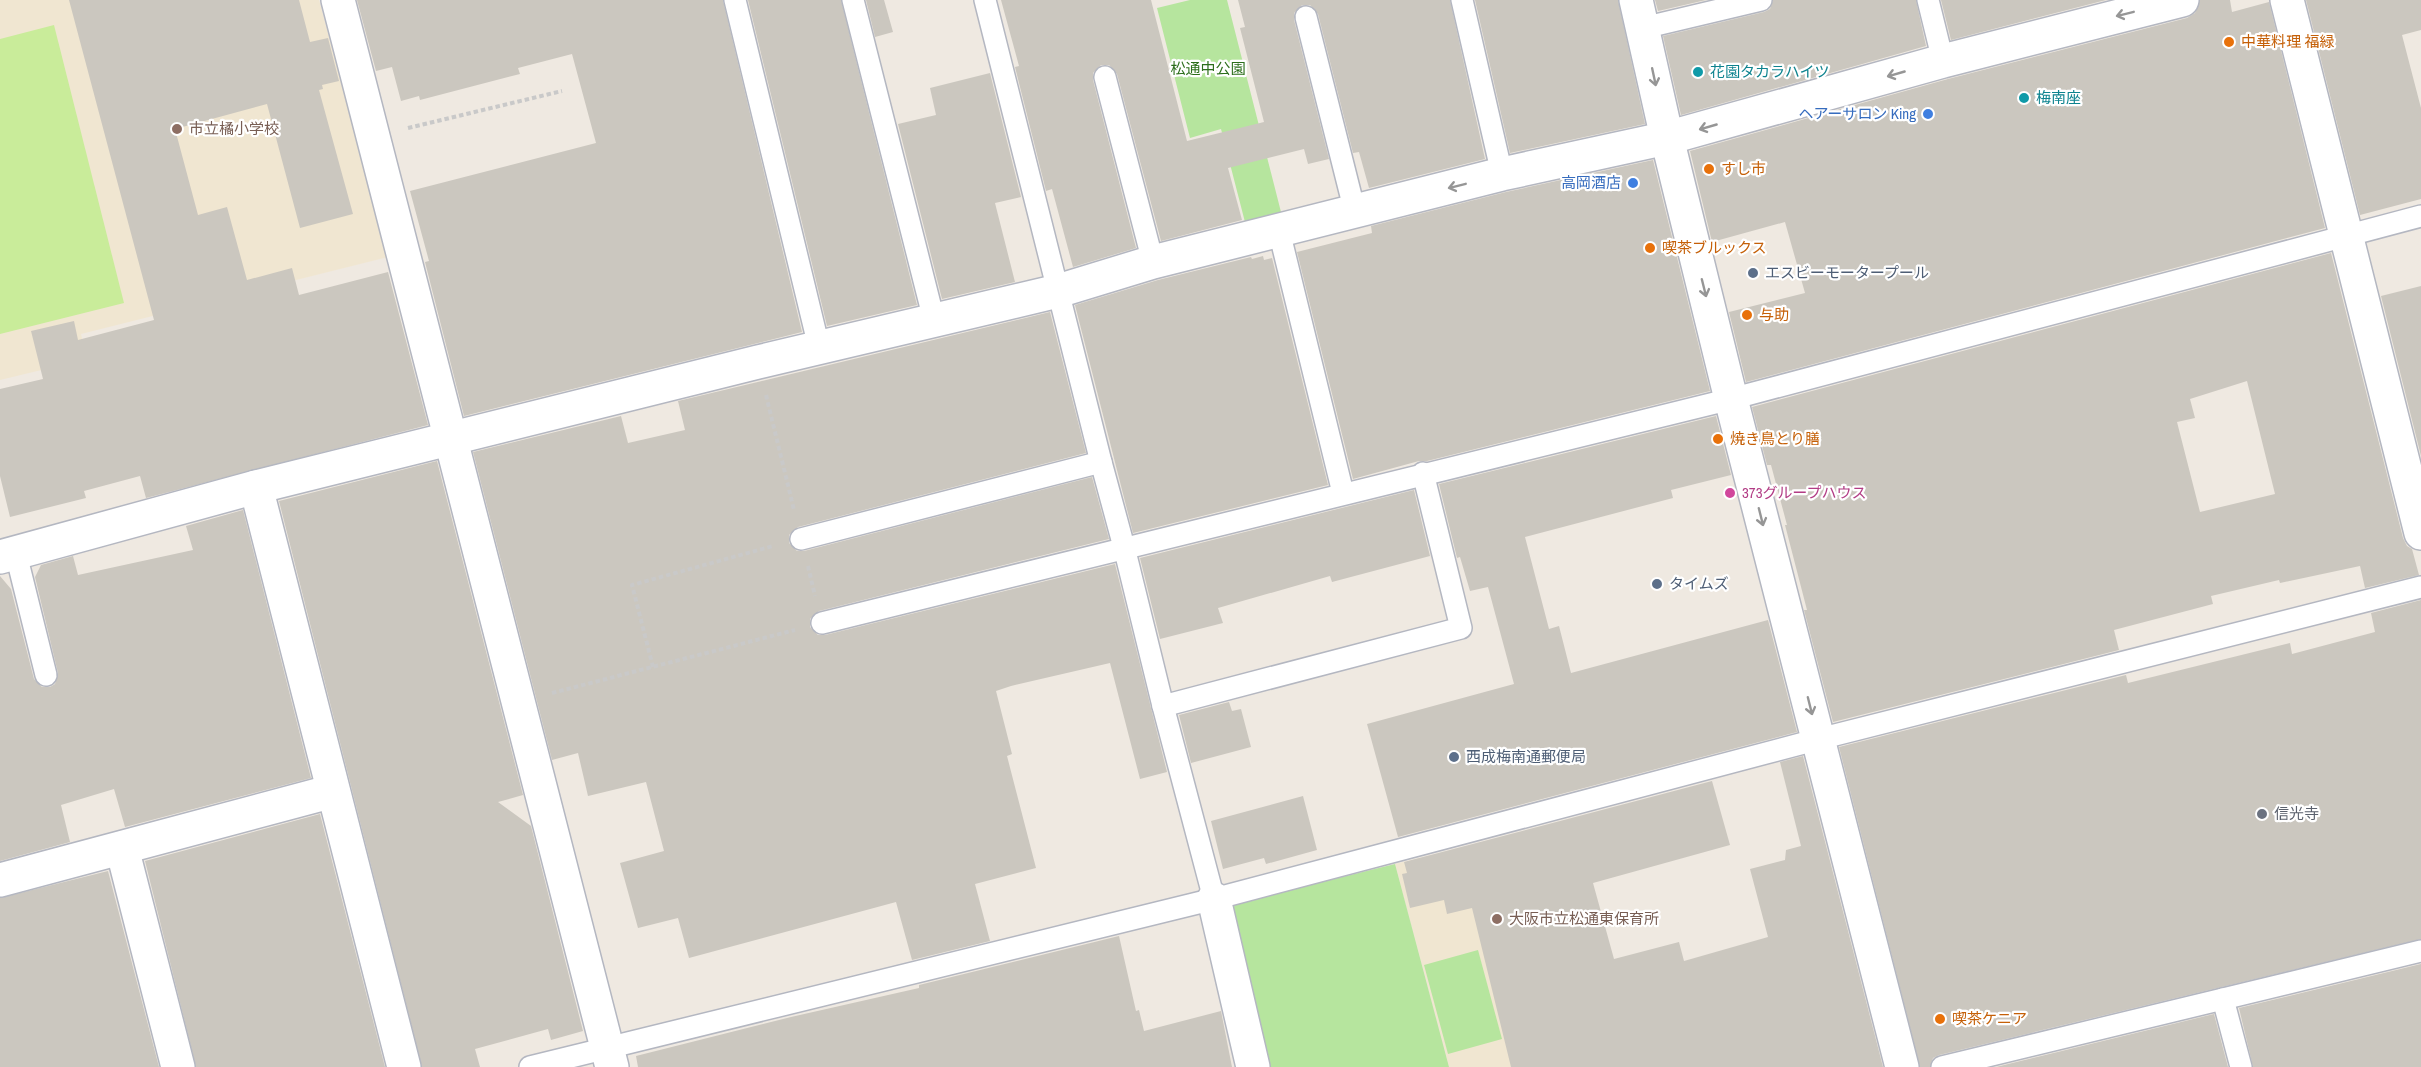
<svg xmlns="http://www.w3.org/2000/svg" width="2421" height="1067" font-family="'Archivo Narrow','Noto Sans JP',sans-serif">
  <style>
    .education { fill: #f0e6d1 }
    .green { fill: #b6e59e }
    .pitch { fill: #c9ec9a }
    .building { fill: #cbc7bf; fill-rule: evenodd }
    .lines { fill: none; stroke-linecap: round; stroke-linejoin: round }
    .service-casing { stroke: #b4b7c1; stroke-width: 24 }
    .minor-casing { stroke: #b4b7c1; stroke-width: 36 }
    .path { stroke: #c9c9c9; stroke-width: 4; stroke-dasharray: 4.5 3; stroke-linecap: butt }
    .service { stroke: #fff; stroke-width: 21 }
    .minor { stroke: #fff; stroke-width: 33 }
    .oneway { stroke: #969696 }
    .food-dot { fill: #e8710a; stroke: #fff; stroke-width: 2 }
    .culture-dot { fill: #0f9aa8; stroke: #fff; stroke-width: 2 }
    .shop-dot { fill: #3f7fe0; stroke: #fff; stroke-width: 2 }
    .education-dot { fill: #8d6e63; stroke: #fff; stroke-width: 2 }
    .service-dot { fill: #5c6f8a; stroke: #fff; stroke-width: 2 }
    .hotel-dot { fill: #d1479c; stroke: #fff; stroke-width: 2 }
    .worship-dot { fill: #6b7280; stroke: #fff; stroke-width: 2 }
    .labels { text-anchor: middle; stroke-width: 4.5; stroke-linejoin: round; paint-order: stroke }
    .food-label { font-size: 15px; fill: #c56008; stroke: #fff; text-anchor: start }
    .park-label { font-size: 15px; fill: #2c6e1b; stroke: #fff }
    .culture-label { font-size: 15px; fill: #0d838f; stroke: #fff; text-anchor: start }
    .shop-label { font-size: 15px; fill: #366cbe; stroke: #fff; text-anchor: end }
    .education-label { font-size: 15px; fill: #785e54; stroke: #fff; text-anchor: start }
    .service-label { font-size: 15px; fill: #4e5e75; stroke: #fff; text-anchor: start }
    .hotel-label { font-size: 15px; fill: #b23c85; stroke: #fff; text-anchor: start }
    .worship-label { font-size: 15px; fill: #5b616d; stroke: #fff; text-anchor: start }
  </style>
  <rect width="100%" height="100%" fill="#efe9e1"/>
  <g class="education">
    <path d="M0 0H319L388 257 81 334 87 359 0 380Z"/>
    <path d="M1516 835 1567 1067H1449L1395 864Z"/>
  </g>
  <g class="green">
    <path d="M1190 0H1227L1282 216 1246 226 1221 129 1190 138 1157 8Z"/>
    <path d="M1395 864 1449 1067H1267L1228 916 1236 903Z"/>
    <path d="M1478 950 1502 1039 1448 1054 1424 965Z"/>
  </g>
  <path class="pitch" d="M54 25 124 303 0 334V39Z"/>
  <g class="building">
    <path d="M69 0H299L310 42 328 38 339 81 322 85 323 89 319 90 353 214 300 228 267 104 175 129 198 215 227 207 247 280 292 268 299 295 388 272 428 425 146 498 140 476 84 491 86 498 10 517 0 476V389L43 379 31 331 74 321 78 340 154 320Z"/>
    <path d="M357 0H723L802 332 464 416 425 262 429 261 410 191 596 143 572 54 518 68 520 74 420 100 419 96 401 101 392 67 376 71Z"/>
    <path d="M748 0H841L917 305 827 326Z"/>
    <path d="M866 0H884L893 32 875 37Z"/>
    <path d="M1001 0H1151L1187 141 1264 122 1240 28 1245 27 1238 0H1450L1485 159 1369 188 1359 152 1353 153 1318 14 1310 5H1302L1294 13V20L1329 159 1308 164 1304 149 1228 168 1242 220 1161 241 1117 74 1109 65H1101L1093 73V80L1136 248 1073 267 1052 189 1046 191 1015 67 1019 66Z"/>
    <path d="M1475 0H1618L1645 124 1510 153Z"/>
    <path d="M1655 0H1706L1658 11Z"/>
    <path d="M1773 0H1916L1926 46 1681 115 1663 36 1764 12 1770 9Z"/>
    <path d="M1941 0H2106L1951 40Z"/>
    <path d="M2200 0H2230L2232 12 2269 2 2325 228 1746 382 1729 312 1805 293 1785 222 1712 242 1690 151 1948 79 2187 18 2195 13Z"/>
    <path d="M2306 0H2421V30L2402 35 2421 108V199L2360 215Z"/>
    <path d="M990 73 1021 197 995 203 1015 282 942 299 898 124 936 115 930 88Z"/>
    <path d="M1653 160 1710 391 1427 461H1419L1353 479 1297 252 1372 233 1371 226 1506 192Z"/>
    <path d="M2331 253 2403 538 2407 546 2412 549 2419 575 2365 588 2360 566 2280 583 2279 580 2211 596 2213 604 2114 630 2119 650 1833 722 1804 610H1807L1785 525H1787L1771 465H1767L1752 407ZM2247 381 2275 494 2200 512 2177 422 2195 418 2190 399Z"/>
    <path d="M1263 256 1264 260 1272 258 1328 485 1133 533 1075 305 1158 280 1251 257 1252 259Z"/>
    <path d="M2421 286V456L2381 296Z"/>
    <path d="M1050 312 1086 453 798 527 789 535V543L797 551H804L1092 477 1109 539 819 611 810 619V627L818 635H825L1115 564 1167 772 1140 779 1110 663 1011 686 996 691 1012 754 1007 756 1036 868 975 884 990 941 912 960 896 902 689 958 678 918 638 928 620 863 664 851 646 782 588 796 578 753 552 760 473 452 621 416 628 443 685 430 678 401Z"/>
    <path d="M1716 416 1731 475 1671 490 1673 498 1525 537 1549 629 1559 626 1571 673 1768 620 1797 732 1398 837 1367 724 1514 684 1488 587 1470 591 1460 557 1457 558 1439 484Z"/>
    <path d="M437 461 523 795 498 802 531 826 583 1031 551 1040 548 1029 475 1049 480 1067H422L279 501Z"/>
    <path d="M1414 490 1430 556 1332 582 1330 576 1218 608 1223 623 1160 639 1140 558Z"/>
    <path d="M243 510 311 778 125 827 114 789 61 805 70 842 0 861V576L11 589 34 679 42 687H50L55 684 58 673 35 577 41 565 73 556 78 575 193 550 186 526Z"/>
    <path d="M2421 600V939L1939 1055 1933 1058 1930 1067H1920L1839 747 2126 675 2128 683 2290 643 2292 654 2375 632 2371 613Z"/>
    <path d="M1229 702 1232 711 1241 709 1251 747 1191 763 1179 715Z"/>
    <path d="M1803 756 1883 1067H1511L1472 908 1447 914 1444 900 1410 908 1402 874 1407 873 1404 862 1712 781 1730 845 1593 883 1614 959 1679 942 1684 961 1768 937 1750 869 1785 860 1786 850 1801 846 1780 762Z"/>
    <path d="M1303 796 1317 850 1266 864 1264 858 1223 869 1211 821Z"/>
    <path d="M320 814 385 1067H196L145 861Z"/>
    <path d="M108 871 159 1067H0V898Z"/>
    <path d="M1119 936 1136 1011 1139 1010 1144 1031 1221 1011 1232 1067H638L636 1056 791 1017 919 988V985Z"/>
    <path d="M2421 964V1067H2253L2239 1008Z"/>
    <path d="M2214 1014 2228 1067H1996Z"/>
  </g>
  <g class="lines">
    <defs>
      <g id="service">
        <path d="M735 0 819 347"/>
        <path d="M853 0 934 320"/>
        <path d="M985 0 1101 462 1124 547 1163 706 1214 899"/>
        <path d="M1462 0 1502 174"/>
        <path d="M1928 0 1943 61"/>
        <path d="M1306 17 1355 212"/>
        <path d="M1643 28 1761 0"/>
        <path d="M1105 77 1153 262"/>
        <path d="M1279 231 1343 493"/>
        <path d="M801 539 1101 462"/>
        <path d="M16 554 46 675"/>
        <path d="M822 623 1731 399 2421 216"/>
        <path d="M1163 706 1461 628 1423 473"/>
        <path d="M2223 999 2241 1067"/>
        <path d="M530 1067 1214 899 1819 739 2421 587"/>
        <path d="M1942 1067 2421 951"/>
      </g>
      <g id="minor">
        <path d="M338 0 612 1067"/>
        <path d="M1636 0 1667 138 1731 399 1902 1067"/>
        <path d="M2287 0 2421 533"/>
        <path d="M256 487 404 1067"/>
        <path d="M0 557 256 487 758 362 1058 291 1153 262 1502 174 1667 138 1943 61 2182 0"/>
        <path d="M122 848 178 1067"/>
        <path d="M0 880 333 791"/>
        <path d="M1214 899 1253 1067"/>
      </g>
    </defs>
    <use href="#service" class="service-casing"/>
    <use href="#minor" class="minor-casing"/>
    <g class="path">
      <path d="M408 128 562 91"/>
      <path d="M766 395 794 510"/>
      <path d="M808 566 815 596"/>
      <path d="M653 667 632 585 773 546"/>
      <path d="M552 693 795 630"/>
    </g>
    <use href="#service" class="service"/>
    <use href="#minor" class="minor"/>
  </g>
  <defs><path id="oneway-shaft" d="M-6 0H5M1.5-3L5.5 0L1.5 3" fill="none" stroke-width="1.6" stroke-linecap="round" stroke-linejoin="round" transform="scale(1.5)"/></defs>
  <g class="oneway">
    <use href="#oneway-shaft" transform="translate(2125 14) rotate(166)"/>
    <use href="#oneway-shaft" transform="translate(1896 74) rotate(164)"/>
    <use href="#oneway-shaft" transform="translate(1654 77) rotate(78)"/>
    <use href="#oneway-shaft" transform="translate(1708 127) rotate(164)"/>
    <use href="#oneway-shaft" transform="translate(1457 186) rotate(166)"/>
    <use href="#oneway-shaft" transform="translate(1704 288) rotate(76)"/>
    <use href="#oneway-shaft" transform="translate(1761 517) rotate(76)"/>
    <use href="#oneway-shaft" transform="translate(1810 706) rotate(76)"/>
  </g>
  <g class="food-dot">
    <circle cx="2229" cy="42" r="6"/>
    <circle cx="1709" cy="169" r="6"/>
    <circle cx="1650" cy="248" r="6"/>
    <circle cx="1747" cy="315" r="6"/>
    <circle cx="1718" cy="439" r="6"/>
    <circle cx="1940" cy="1019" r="6"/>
  </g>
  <g class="culture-dot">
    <circle cx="1698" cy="72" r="6"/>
    <circle cx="2024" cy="98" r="6"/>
  </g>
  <g class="shop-dot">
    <circle cx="1928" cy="114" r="6"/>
    <circle cx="1633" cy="183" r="6"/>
  </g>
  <g class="education-dot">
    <circle cx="177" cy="129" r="6"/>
    <circle cx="1497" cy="919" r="6"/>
  </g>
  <g class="service-dot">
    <circle cx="1753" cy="273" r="6"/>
    <circle cx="1657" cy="584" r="6"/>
    <circle cx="1454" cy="757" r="6"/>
  </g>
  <circle class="hotel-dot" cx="1730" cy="493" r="6"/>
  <circle class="worship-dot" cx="2262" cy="814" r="6"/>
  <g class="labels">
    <g class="food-label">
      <text x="2241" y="47">中華料理 福緑</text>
      <text x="1721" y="174">すし市</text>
      <text x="1662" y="253">喫茶ブルックス</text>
      <text x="1759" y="320">与助</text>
      <text x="1730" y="444">焼き鳥とり膳</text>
      <text x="1952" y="1024">喫茶ケニア</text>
    </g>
    <g class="park-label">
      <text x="1208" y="74">松通中公園</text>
    </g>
    <g class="culture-label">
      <text x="1710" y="77">花園タカラハイツ</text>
      <text x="2036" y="103">梅南座</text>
    </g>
    <g class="shop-label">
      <text x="1916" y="119">ヘアーサロン King</text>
      <text x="1621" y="188">高岡酒店</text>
    </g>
    <g class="education-label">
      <text x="189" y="134">市立橘小学校</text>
      <text x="1509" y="924">大阪市立松通東保育所</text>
    </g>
    <g class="service-label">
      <text x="1765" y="278">エスビーモータープール</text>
      <text x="1669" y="589">タイムズ</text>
      <text x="1466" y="762">西成梅南通郵便局</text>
    </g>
    <g class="hotel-label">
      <text x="1742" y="498">373グループハウス</text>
    </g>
    <g class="worship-label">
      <text x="2274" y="819">信光寺</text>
    </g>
  </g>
</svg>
